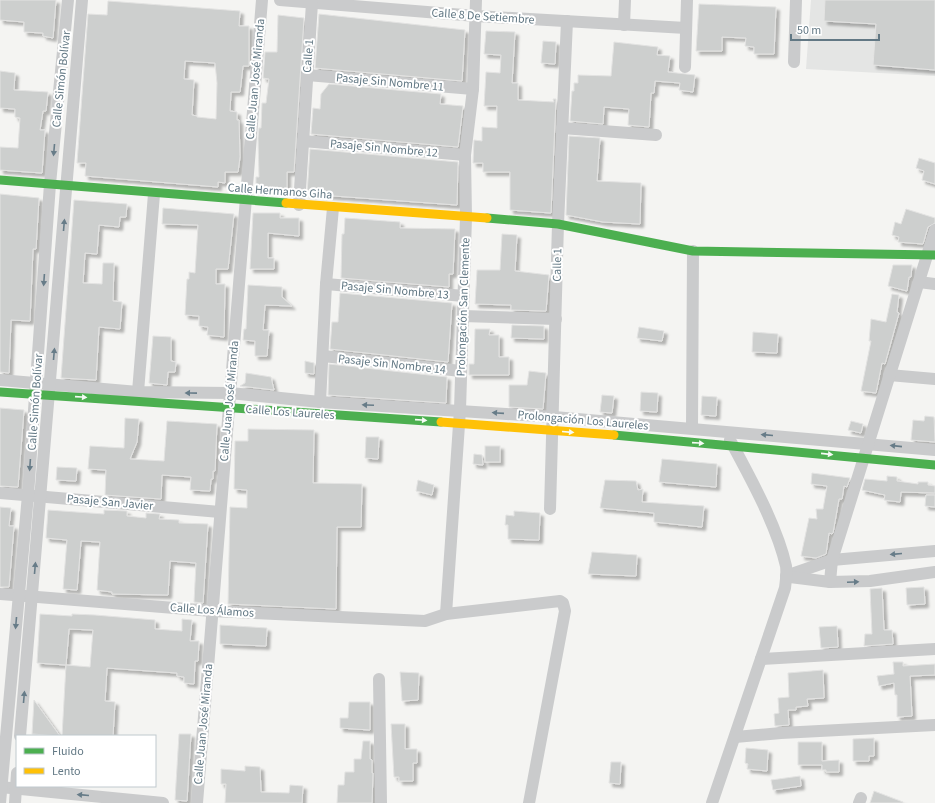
<svg xmlns="http://www.w3.org/2000/svg" width="935" height="803" font-family="'Source Sans 3',sans-serif">
  <style>
    .built { fill: #e4e5e4 }
    .building { fill: #cdcfce; stroke: #e3e3e2; fill-rule: evenodd; filter: url(#shadow) }
    .lines { fill: none; stroke-linecap: round; stroke-linejoin: round }
    .street { stroke: #cacbcc; stroke-width: 12 }
    .fast { stroke: #4caf50; stroke-width: 9 }
    .slow { stroke: #ffc107; stroke-width: 9 }
    .oneway { fill: #677c88 }
    .oneway2 { fill: #f6fbf6 }
    .labels { text-anchor: middle; stroke-width: 4; stroke-linejoin: round; paint-order: stroke }
    .street-label { font-size: 12px; fill: #627884; stroke: #fff }
  </style>
  <defs>
    <filter id="shadow"><feDropShadow dx="3.5" dy="3.5" stdDeviation="1" flood-color="#0004"/></filter>
  </defs>
  <rect width="100%" height="100%" fill="#f4f4f2"/>
  <path class="built" d="M811 0H935V76L806 69Z"/>
  <g class="building">
    <path d="M0 0H56L53 38 43 36V33L24 32V22L0 20Z"/>
    <path d="M825 0H935V70L873 65 876 24 824 21Z"/>
    <path d="M108 1 240 11 239 26H249V66H243L240 92H231L230 111 237 112V120H239L240 157 238 172H225V183L218 182V187L85 176 86 163H77L88 14 107 15ZM185 61 215 63 217 83 216 119 197 117V116L192 115 194 80 184 79Z"/>
    <path d="M699 4 776 7 774 54H754V47L745 46 746 38 722 37V51H696Z"/>
    <path d="M319 14 465 30 462 81 315 68Z"/>
    <path d="M278 15 304 18 294 172H287V192L256 190V177H259L258 138 259 128H261L262 103H266L269 79 263 78 265 52H277Z"/>
    <path d="M486 31 515 32 512 83H518V100L554 102 553 99H556L551 213 510 210V172H483V163H473L474 140 482 141V127L497 128V106H484L486 72 500 73 501 55 484 54Z"/>
    <path d="M543 41 556 42 555 64 541 63Z"/>
    <path d="M614 42 658 47 657 55 670 56 668 72 695 75 693 92 679 90 680 83 655 81 654 93H651L649 127 628 125 629 109 604 107 603 124 570 121 572 91H574V83H578V75L611 76Z"/>
    <path d="M0 71 15 73 14 90 48 92 46 111H43L40 130H45L42 173 0 170V147L18 148 20 118 15 117V109L0 108Z"/>
    <path d="M329 84 441 94 440 104 463 106 458 147 311 134 313 108 320 109 321 94Z"/>
    <path d="M569 136 600 138 597 181 641 183 640 224 603 222 566 215Z"/>
    <path d="M310 149 458 162 457 205 307 194Z"/>
    <path d="M919 158 935 163V184L922 180 924 171 916 168Z"/>
    <path d="M0 194 39 198 36 249H33L30 321 11 320 9 373 0 372Z"/>
    <path d="M74 200 127 204 126 217H120L119 227 99 225 97 254 85 253 83 283 102 284 103 263H114L113 301 122 302 120 329 99 327 96 380 61 378Z"/>
    <path d="M163 208 234 214 228 269H216V284H225L224 337 207 335 208 327 199 326V316L185 315 187 279H189V272L195 273 198 225 162 224Z"/>
    <path d="M906 209 935 218V223L928 227 923 244 898 242 899 237 892 235 895 222 901 224Z"/>
    <path d="M253 213H280V218H299V236L268 233V258H274V269H250Z"/>
    <path d="M345 218 400 222V228L455 229 453 274H449V287L341 278 342 234H344Z"/>
    <path d="M502 234 517 235 515 271 549 275 546 311 511 310V305L475 304 477 270H500Z"/>
    <path d="M893 265H912L911 277H909L907 291 888 286Z"/>
    <path d="M248 285 282 287V297L292 306 265 305 263 330H269L267 356H255V341L243 340 244 329H246Z"/>
    <path d="M340 293 452 303 448 362 330 349 332 322H338Z"/>
    <path d="M892 294 899 295 897 312 899 313 885 364 882 363 876 393 861 391 871 341H869L871 319 886 322Z"/>
    <path d="M512 325 544 326V339L511 338Z"/>
    <path d="M639 327 664 331 662 341 637 338Z"/>
    <path d="M475 329H490L489 335H499V357H509V375H469V364H474Z"/>
    <path d="M753 332 778 334 777 353 752 352Z"/>
    <path d="M153 336 171 337V361L176 362 175 372H168L167 385 149 383Z"/>
    <path d="M305 361 314 363V374L305 373Z"/>
    <path d="M329 364 447 377 446 403 328 395Z"/>
    <path d="M529 371 546 373 543 409 509 407V385H527Z"/>
    <path d="M246 373 271 377 274 390 240 386 245 383Z"/>
    <path d="M641 392 658 393 657 412 640 411Z"/>
    <path d="M602 395 614 396 612 413 600 412Z"/>
    <path d="M702 396 717 397 716 416 701 415Z"/>
    <path d="M0 408 24 410 18 487 0 486Z"/>
    <path d="M925 416 934 417 935 442 911 440 913 420 924 421Z"/>
    <path d="M125 418 139 419 137 442 130 459 164 461 167 421 217 424 215 471H213V479H211L210 491 190 490 191 477 162 475 161 499 105 495 106 470 88 469 90 446 124 448Z"/>
    <path d="M851 421 863 424 861 433 848 430Z"/>
    <path d="M248 429 314 430 313 483 362 484 361 527H337L336 609 228 604 230 507 247 508V490L234 489 235 441H248Z"/>
    <path d="M366 437H379L378 459 365 458Z"/>
    <rect x="485" y="446" width="15" height="16"/>
    <path d="M474 454 482 455 483 465 473 464Z"/>
    <path d="M662 459 717 464 716 487 659 482Z"/>
    <path d="M57 467 77 468 76 481 56 480Z"/>
    <path d="M812 473 850 478 847 487 844 486 842 499H839L833 533 832 534 829 533 826 554 816 558 801 556 809 518 817 519 816 509H823L827 486 811 484Z"/>
    <path d="M887 476 897 477V481L918 484V482H928V485L935 486V493L901 492 900 502 884 500 885 495 862 490 865 479 887 481Z"/>
    <path d="M418 480 434 485 432 495 416 491Z"/>
    <path d="M605 480 636 481 638 490 643 489 642 502 704 506 702 527 654 522V513L600 508Z"/>
    <path d="M926 495H935V507L925 506Z"/>
    <path d="M0 507 11 508 9 526H14L9 587H0Z"/>
    <path d="M48 510 104 514V510L127 511V516L146 518V513L160 514 159 519 179 520V523L208 524 203 603 194 602 196 563 170 561 168 595 112 594V592L97 590 100 542 81 541 77 590 63 589 67 540 46 538Z"/>
    <path d="M514 511 540 513 539 540 508 539V525H505L506 515 514 516Z"/>
    <path d="M592 552 637 555 636 576 588 574Z"/>
    <path d="M924 587 925 604 907 605 906 588Z"/>
    <path d="M882 588 884 630H892L893 644 864 646 865 634H872L870 589Z"/>
    <path d="M40 614 72 616V614L95 615 155 620V629L182 631V619L192 620 190 641H199L198 661H195L194 684 184 683V677L177 676V673L107 668 105 701 115 702 113 736H62L66 665 37 663ZM69 629 93 630 90 667 66 665Z"/>
    <path d="M220 625 267 628 266 646 220 644Z"/>
    <path d="M837 626 838 647 821 648 819 627Z"/>
    <path d="M893 662H903V666L935 664V675L910 676 912 716 897 717V695H895L894 683 879 686 877 676 894 674Z"/>
    <path d="M823 670 824 698 807 699 808 706 796 707V710H788L789 725 775 726 774 714 779 713 778 698 789 697 788 673Z"/>
    <path d="M400 672 419 673 418 700 402 701Z"/>
    <path d="M34 700 60 736 32 734Z"/>
    <path d="M349 702H370V730L340 728V718H348Z"/>
    <path d="M391 724H405V749H417V763H413V781H399V777H394Z"/>
    <path d="M179 734H191L187 801 175 800Z"/>
    <path d="M874 738V756H869V761H853V739Z"/>
    <path d="M363 741H370V759L372 760V773H373L372 803H337L338 785H344L345 772H354V759H361Z"/>
    <path d="M798 742H822V761L839 760V772H826V770H822V765H798Z"/>
    <path d="M746 748 768 750 767 771 747 769 748 764 745 763Z"/>
    <path d="M611 762H621L620 784 609 783Z"/>
    <path d="M245 766 260 767 261 792 289 793 290 785 303 786 302 803H225L226 784H221V769L245 771Z"/>
    <path d="M800 776 801 786 773 790 771 780Z"/>
    <path d="M874 791 903 802V803H870Z"/>
  </g>
  <g class="lines">
    <g class="street">
      <path d="M280 0 476 16 686 28"/>
      <path d="M624 25 625 0"/>
      <path d="M794 62 796 0"/>
      <path d="M685 67 687 0"/>
      <path d="M307 75 473 89"/>
      <path d="M562 128 656 135"/>
      <path d="M303 141 465 155"/>
      <path d="M299 205 312 3"/>
      <path d="M919 282 935 284"/>
      <path d="M326 284 464 296"/>
      <path d="M463 316 556 319"/>
      <path d="M323 356 461 371"/>
      <path d="M889 375 935 379"/>
      <path d="M0 380 138 392 230 393 320 402 554 417 935 450"/>
      <path d="M138 392 154 194"/>
      <path d="M320 402 326 284 333 208"/>
      <path d="M692 428 693 251"/>
      <path d="M0 493 220 512"/>
      <path d="M550 509 558 224 567 21"/>
      <path d="M786 576 832 560 935 551"/>
      <path d="M790 577 830 582 870 581 935 572"/>
      <path d="M830 582 832 560 935 230"/>
      <path d="M0 594 212 611 425 621 446 614 560 601 563 603 565 611 529 803"/>
      <path d="M446 614 460 410 466 217 465 155 473 89 476 0"/>
      <path d="M761 659 935 649"/>
      <path d="M379 679 381 803"/>
      <path d="M20 736 82 0"/>
      <path d="M735 737 781 733 935 725"/>
      <path d="M0 787 163 803"/>
      <path d="M0 803 28 495 50 184 68 0"/>
      <path d="M15 803 17 773"/>
      <path d="M197 803 262 0"/>
      <path d="M712 803 785 588C786 580 787 573 786 566 777 526 750 477 730 440"/>
      <path d="M859 803 861 798"/>
    </g>
    <g class="fast">
      <path d="M0 180 286 203"/>
      <path d="M487 218 558 224 693 251 935 255"/>
      <path d="M0 392 441 422"/>
      <path d="M614 435 935 465"/>
    </g>
    <g class="slow">
      <path d="M286 203 487 218"/>
      <path d="M441 422 614 435"/>
    </g>
  </g>
  <defs><path id="oneway-solid" d="M-6-.8H1V-3.2L6.5 0L1 3.2V.8H-6Z"/></defs>
  <g class="oneway">
    <use href="#oneway-solid" transform="translate(54 150) rotate(95)"/>
    <use href="#oneway-solid" transform="translate(64 225) rotate(-85)"/>
    <use href="#oneway-solid" transform="translate(44 280) rotate(94)"/>
    <use href="#oneway-solid" transform="translate(54 354) rotate(-85)"/>
    <use href="#oneway-solid" transform="translate(191 393) rotate(-179)"/>
    <use href="#oneway-solid" transform="translate(368 405) rotate(-177)"/>
    <use href="#oneway-solid" transform="translate(498 413) rotate(-176)"/>
    <use href="#oneway-solid" transform="translate(767 435) rotate(-175)"/>
    <use href="#oneway-solid" transform="translate(896 446) rotate(-174)"/>
    <use href="#oneway-solid" transform="translate(30 465) rotate(94)"/>
    <use href="#oneway-solid" transform="translate(896 554) rotate(175)"/>
    <use href="#oneway-solid" transform="translate(35 568) rotate(-85)"/>
    <use href="#oneway-solid" transform="translate(853 582) rotate(-2)"/>
    <use href="#oneway-solid" transform="translate(16 623) rotate(95)"/>
    <use href="#oneway-solid" transform="translate(24 697) rotate(-85)"/>
    <use href="#oneway-solid" transform="translate(83 795) rotate(-175)"/>
  </g>
  <g class="oneway2">
    <use href="#oneway-solid" transform="translate(81 397) rotate(4)"/>
    <use href="#oneway-solid" transform="translate(421 420) rotate(4)"/>
    <use href="#oneway-solid" transform="translate(568 432) rotate(5)"/>
    <use href="#oneway-solid" transform="translate(698 443) rotate(4)"/>
    <use href="#oneway-solid" transform="translate(827 454) rotate(6)"/>
  </g>
  <g class="labels">
    <g class="street-label">
      <text transform="translate(483 16) rotate(4)" y="4">Calle 8 De Setiembre</text>
      <text transform="translate(308 56) rotate(-86)" y="4">Calle 1</text>
      <text transform="translate(61 79) rotate(-84)" y="4">Calle Simón Bolívar</text>
      <text transform="translate(255 79) rotate(-85)" y="4">Calle Juan José Miranda</text>
      <text transform="translate(390 82) rotate(5)" y="4">Pasaje Sin Nombre 11</text>
      <text transform="translate(384 148) rotate(5)" y="4">Pasaje Sin Nombre 12</text>
      <text transform="translate(280 191) rotate(4)" y="4">Calle Hermanos Giha</text>
      <text transform="translate(557 265) rotate(-89)" y="4">Calle 1</text>
      <text transform="translate(395 290) rotate(5)" y="4">Pasaje Sin Nombre 13</text>
      <text transform="translate(463 307) rotate(-88)" y="4">Prolongación San Clemente</text>
      <text transform="translate(392 364) rotate(6)" y="4">Pasaje Sin Nombre 14</text>
      <text transform="translate(229 401) rotate(-85)" y="4">Calle Juan José Miranda</text>
      <text transform="translate(35 402) rotate(-86)" y="4">Calle Simón Bolívar</text>
      <text transform="translate(290 412) rotate(4)" y="4">Calle Los Laureles</text>
      <text transform="translate(583 420) rotate(5)" y="4">Prolongación Los Laureles</text>
      <text transform="translate(110 502) rotate(5)" y="4">Pasaje San Javier</text>
      <text transform="translate(212 610) rotate(4)" y="4">Calle Los Álamos</text>
      <text transform="translate(203 724) rotate(-85)" y="4">Calle Juan José Miranda</text>
    </g>
  </g>
  <rect x="16" y="735" width="140" height="52" fill="#ffffff" stroke="#c0c9ce"/>
  <rect x="24" y="748" width="20" height="6" fill="#4caf50" stroke="#c0c9ce"/>
  <text x="52" y="755" font-size="12" fill="#627884">Fluido</text>
  <rect x="24" y="768" width="20" height="6" fill="#ffc107" stroke="#c0c9ce"/>
  <text x="52" y="775" font-size="12" fill="#627884">Lento</text>
  <path d="M791 34v6h88v-6" fill="none" stroke="#627884" stroke-width="2"/>
  <text x="797" y="34" font-size="12" fill="#627884" stroke="#ffffff" stroke-width="3" paint-order="stroke">50 m</text>
</svg>
